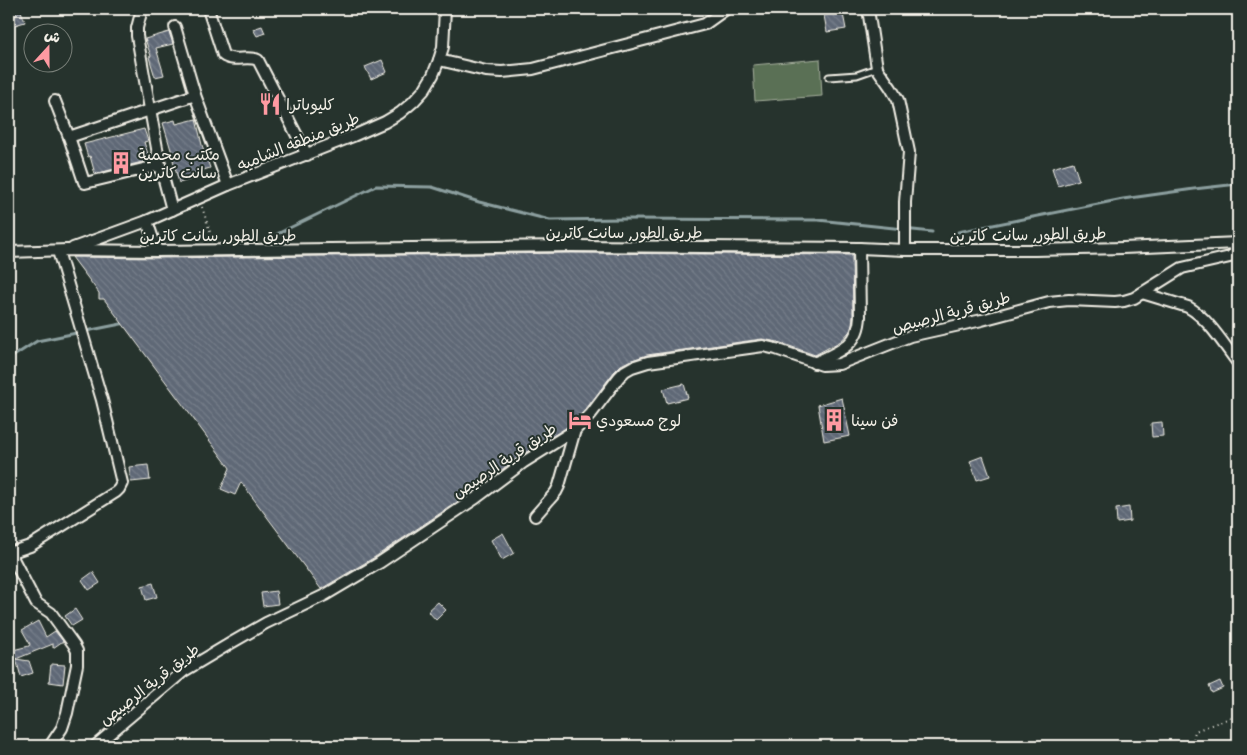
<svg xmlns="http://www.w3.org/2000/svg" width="1247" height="755" font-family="'Gochi Hand','Playpen Sans Arabic',sans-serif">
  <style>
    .park { fill: #5a7054; stroke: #a7b09e }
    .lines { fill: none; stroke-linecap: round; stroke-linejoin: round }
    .stream { stroke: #8c9f9f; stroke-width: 3 }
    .building { fill: url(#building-back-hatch); stroke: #f4f1e8 }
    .service-casing { stroke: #f4f1e8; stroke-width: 9 }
    .minor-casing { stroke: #f4f1e8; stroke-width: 14 }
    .path { stroke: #f4f1e8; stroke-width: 2; stroke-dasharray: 1 4; stroke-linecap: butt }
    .service { stroke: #26332d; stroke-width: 5 }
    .minor { stroke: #26332d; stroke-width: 10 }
    .labels { text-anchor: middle; stroke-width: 4; stroke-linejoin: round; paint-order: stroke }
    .poi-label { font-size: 16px; fill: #f4f1e8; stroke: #26332d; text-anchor: start }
    .street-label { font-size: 16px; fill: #f4f1e8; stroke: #26332d }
  </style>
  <defs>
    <pattern id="building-back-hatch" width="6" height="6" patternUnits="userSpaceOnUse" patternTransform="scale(1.25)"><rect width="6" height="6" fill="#5e6876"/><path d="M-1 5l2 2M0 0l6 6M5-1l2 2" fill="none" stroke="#767e8a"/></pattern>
  </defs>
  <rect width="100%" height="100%" fill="#26332d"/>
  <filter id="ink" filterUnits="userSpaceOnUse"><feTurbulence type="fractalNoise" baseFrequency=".02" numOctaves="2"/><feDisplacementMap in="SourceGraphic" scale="10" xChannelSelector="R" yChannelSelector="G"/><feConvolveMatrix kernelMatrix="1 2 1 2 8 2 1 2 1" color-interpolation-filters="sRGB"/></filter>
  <g filter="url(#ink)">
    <path class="park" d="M820 59 822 96 755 101 753 65Z"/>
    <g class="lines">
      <g class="stream">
        <path d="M958 232 1123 199 1194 189 1238 184"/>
        <path d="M277 234 376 186 432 187 479 202 550 220 625 219 818 220 932 232"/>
        <path d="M9 359 37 341 126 323"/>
        <path d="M1224 746 1238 738"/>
      </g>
    </g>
    <g class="building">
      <path d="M832 9H842L846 29 827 32 823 10Z"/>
      <path d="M21 11 25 22 15 25 11 15Z"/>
      <path d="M262 26 265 33 257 36 253 29Z"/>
      <path d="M169 32 173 44 156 48 164 75 155 77 149 57 151 56 145 39Z"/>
      <path d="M382 60 387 72 371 79 365 67Z"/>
      <path d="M196 119 202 145 210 168 191 174 192 179 179 183 173 160H174L163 123 175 120 176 124Z"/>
      <path d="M144 129 148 141 144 142 150 160 95 174 90 156 88 157 84 144Z"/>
      <path d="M1073 162 1079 180 1058 186 1052 168Z"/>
      <path d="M571 253 852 255 853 316 852 325 850 331 841 341 815 355 778 342 762 339 647 355 629 361 621 365 614 372 586 409 571 425 520 456 472 492 375 557 321 589 241 482 235 495 221 489 230 468 104 299H99V293L72 257 157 258Z"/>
      <path d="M684 384 688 398 667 403 663 389Z"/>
      <path d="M842 398 850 436 824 441 818 405Z"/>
      <path d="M1162 422 1163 436 1152 437 1151 423Z"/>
      <path d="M983 456 990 476 977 480 970 461Z"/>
      <path d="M148 465 150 480 131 482 129 467Z"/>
      <path d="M1129 507 1130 521 1117 523 1116 509Z"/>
      <path d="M503 533 514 553 502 560 491 540Z"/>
      <path d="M93 572 100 583 89 590 82 580Z"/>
      <path d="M153 583 157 597 146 600 142 586Z"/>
      <path d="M276 591 278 604 263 606 261 593Z"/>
      <path d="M438 602 446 610 436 620 428 611Z"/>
      <path d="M75 609 82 620 72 626 65 616Z"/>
      <path d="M38 621 46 637 55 631 63 641 53 648V644L16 659 13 650 29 646 30 644 22 630Z"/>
      <path d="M16 659 29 661 33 673 21 677Z"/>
      <path d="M51 664 65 665 63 684 49 682Z"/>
      <path d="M1220 681 1223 688 1212 693 1209 686Z"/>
    </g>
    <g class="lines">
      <defs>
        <path id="service" d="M829 77 857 75 877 68"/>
        <g id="minor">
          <path d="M142 9 137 28V36L160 165 172 210"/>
          <path d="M208 9 223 55C233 63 247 55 258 60L307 155"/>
          <path d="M868 9 877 68 891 88 898 100 909 152 905 202V250"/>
          <path d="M175 27 195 95"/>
          <path d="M439 60 486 71 502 72 533 69 705 24 726 9"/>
          <path d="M55 101 69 137 84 182 85 183 160 165"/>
          <path d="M69 137 195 95 228 185"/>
          <path d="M147 221 157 251"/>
          <path d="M73 248 147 221 228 185 353 136 385 122 400 113 413 102 424 90 433 75 439 60 443 47 445 9"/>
          <path d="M9 252 67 250 157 251 571 246 859 248 905 250H1035L1123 248 1238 243"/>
          <path d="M1142 293 1188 307C1208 318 1224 345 1238 363"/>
          <path d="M814 363C838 352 859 346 860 316L859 248"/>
          <path d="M535 516 556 492 559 486 575 430"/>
          <path d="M9 553 30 546 116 492 119 489 122 483 102 400 58 251"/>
          <path d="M10 553 36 603 51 613 74 645 77 651V665L67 713 62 728 50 746"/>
          <path d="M95 746 184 671 231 643 266 623 325 595 379 563 476 498 524 462 575 430 591 414 619 377 625 371 632 367 648 362 763 346 776 349 822 365 839 364 910 336 982 320 1049 302 1069 300 1115 302 1124 301 1134 298 1182 268 1230 257 1235 253V242"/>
        </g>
      </defs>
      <use href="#service" class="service-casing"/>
      <use href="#minor" class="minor-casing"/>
      <g class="path">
        <path d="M202 207 213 241"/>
        <path d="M1187 746 1193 741 1195 731 1238 715"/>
      </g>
      <use href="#service" class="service"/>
      <use href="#minor" class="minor"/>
    </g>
  </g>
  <defs>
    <symbol id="restaurant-bare" viewBox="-9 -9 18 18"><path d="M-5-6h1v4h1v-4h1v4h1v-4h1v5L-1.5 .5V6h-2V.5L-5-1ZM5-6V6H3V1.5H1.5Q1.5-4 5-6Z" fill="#ff9aa2" stroke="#26332d" stroke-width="2.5" paint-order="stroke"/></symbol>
    <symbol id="building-bare" viewBox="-9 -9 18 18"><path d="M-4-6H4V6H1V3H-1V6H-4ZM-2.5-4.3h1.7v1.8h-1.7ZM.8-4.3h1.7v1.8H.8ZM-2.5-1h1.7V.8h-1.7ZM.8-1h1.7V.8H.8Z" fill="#ff9aa2" stroke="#26332d" stroke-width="2.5" paint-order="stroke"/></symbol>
    <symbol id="hotel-bare" viewBox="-9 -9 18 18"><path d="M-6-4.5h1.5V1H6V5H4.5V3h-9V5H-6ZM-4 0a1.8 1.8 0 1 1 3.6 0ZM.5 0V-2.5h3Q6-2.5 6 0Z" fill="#ff9aa2" stroke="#26332d" stroke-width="2.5" paint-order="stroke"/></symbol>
  </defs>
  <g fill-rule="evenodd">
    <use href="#restaurant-bare" x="254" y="88" width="32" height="32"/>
    <use href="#building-bare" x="105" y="147" width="32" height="32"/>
    <use href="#hotel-bare" x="564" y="404" width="32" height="32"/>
    <use href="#building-bare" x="818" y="404" width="32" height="32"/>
  </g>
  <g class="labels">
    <g class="poi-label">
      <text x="286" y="110">كليوباترا</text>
      <text x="138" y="160">مكتب محمية<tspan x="138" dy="18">سانت كاترين</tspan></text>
      <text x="596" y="426">لوج مسعودي</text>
      <text x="851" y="426">فن سينا</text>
    </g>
    <g class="street-label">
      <text transform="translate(298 141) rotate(-22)" y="6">طريق منطقه الشاميه</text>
      <text x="624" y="238">طريق الطور, سانت كاترين</text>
      <text transform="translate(1028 234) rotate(-1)" y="6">طريق الطور, سانت كاترين</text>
      <text x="218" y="241">طريق الطور, سانت كاترين</text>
      <text transform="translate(951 312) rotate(-15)" y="6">طريق قرية الرصيص</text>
      <text transform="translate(504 460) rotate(-34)" y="6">طريق قرية الرصيص</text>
      <text transform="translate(149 684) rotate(-38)" y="6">طريق قرية الرصيص</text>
    </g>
  </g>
  <rect width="1247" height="755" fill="none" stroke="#26332d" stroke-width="30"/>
  <rect x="15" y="15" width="1217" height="725" fill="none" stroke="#f4f1e8" stroke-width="2" filter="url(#ink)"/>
  <g transform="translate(48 48) rotate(21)"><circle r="24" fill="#26332d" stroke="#787f78"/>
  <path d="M0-4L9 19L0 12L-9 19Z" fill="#ff9aa2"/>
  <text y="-8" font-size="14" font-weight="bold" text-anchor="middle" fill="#f4f1e8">ش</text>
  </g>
</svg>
